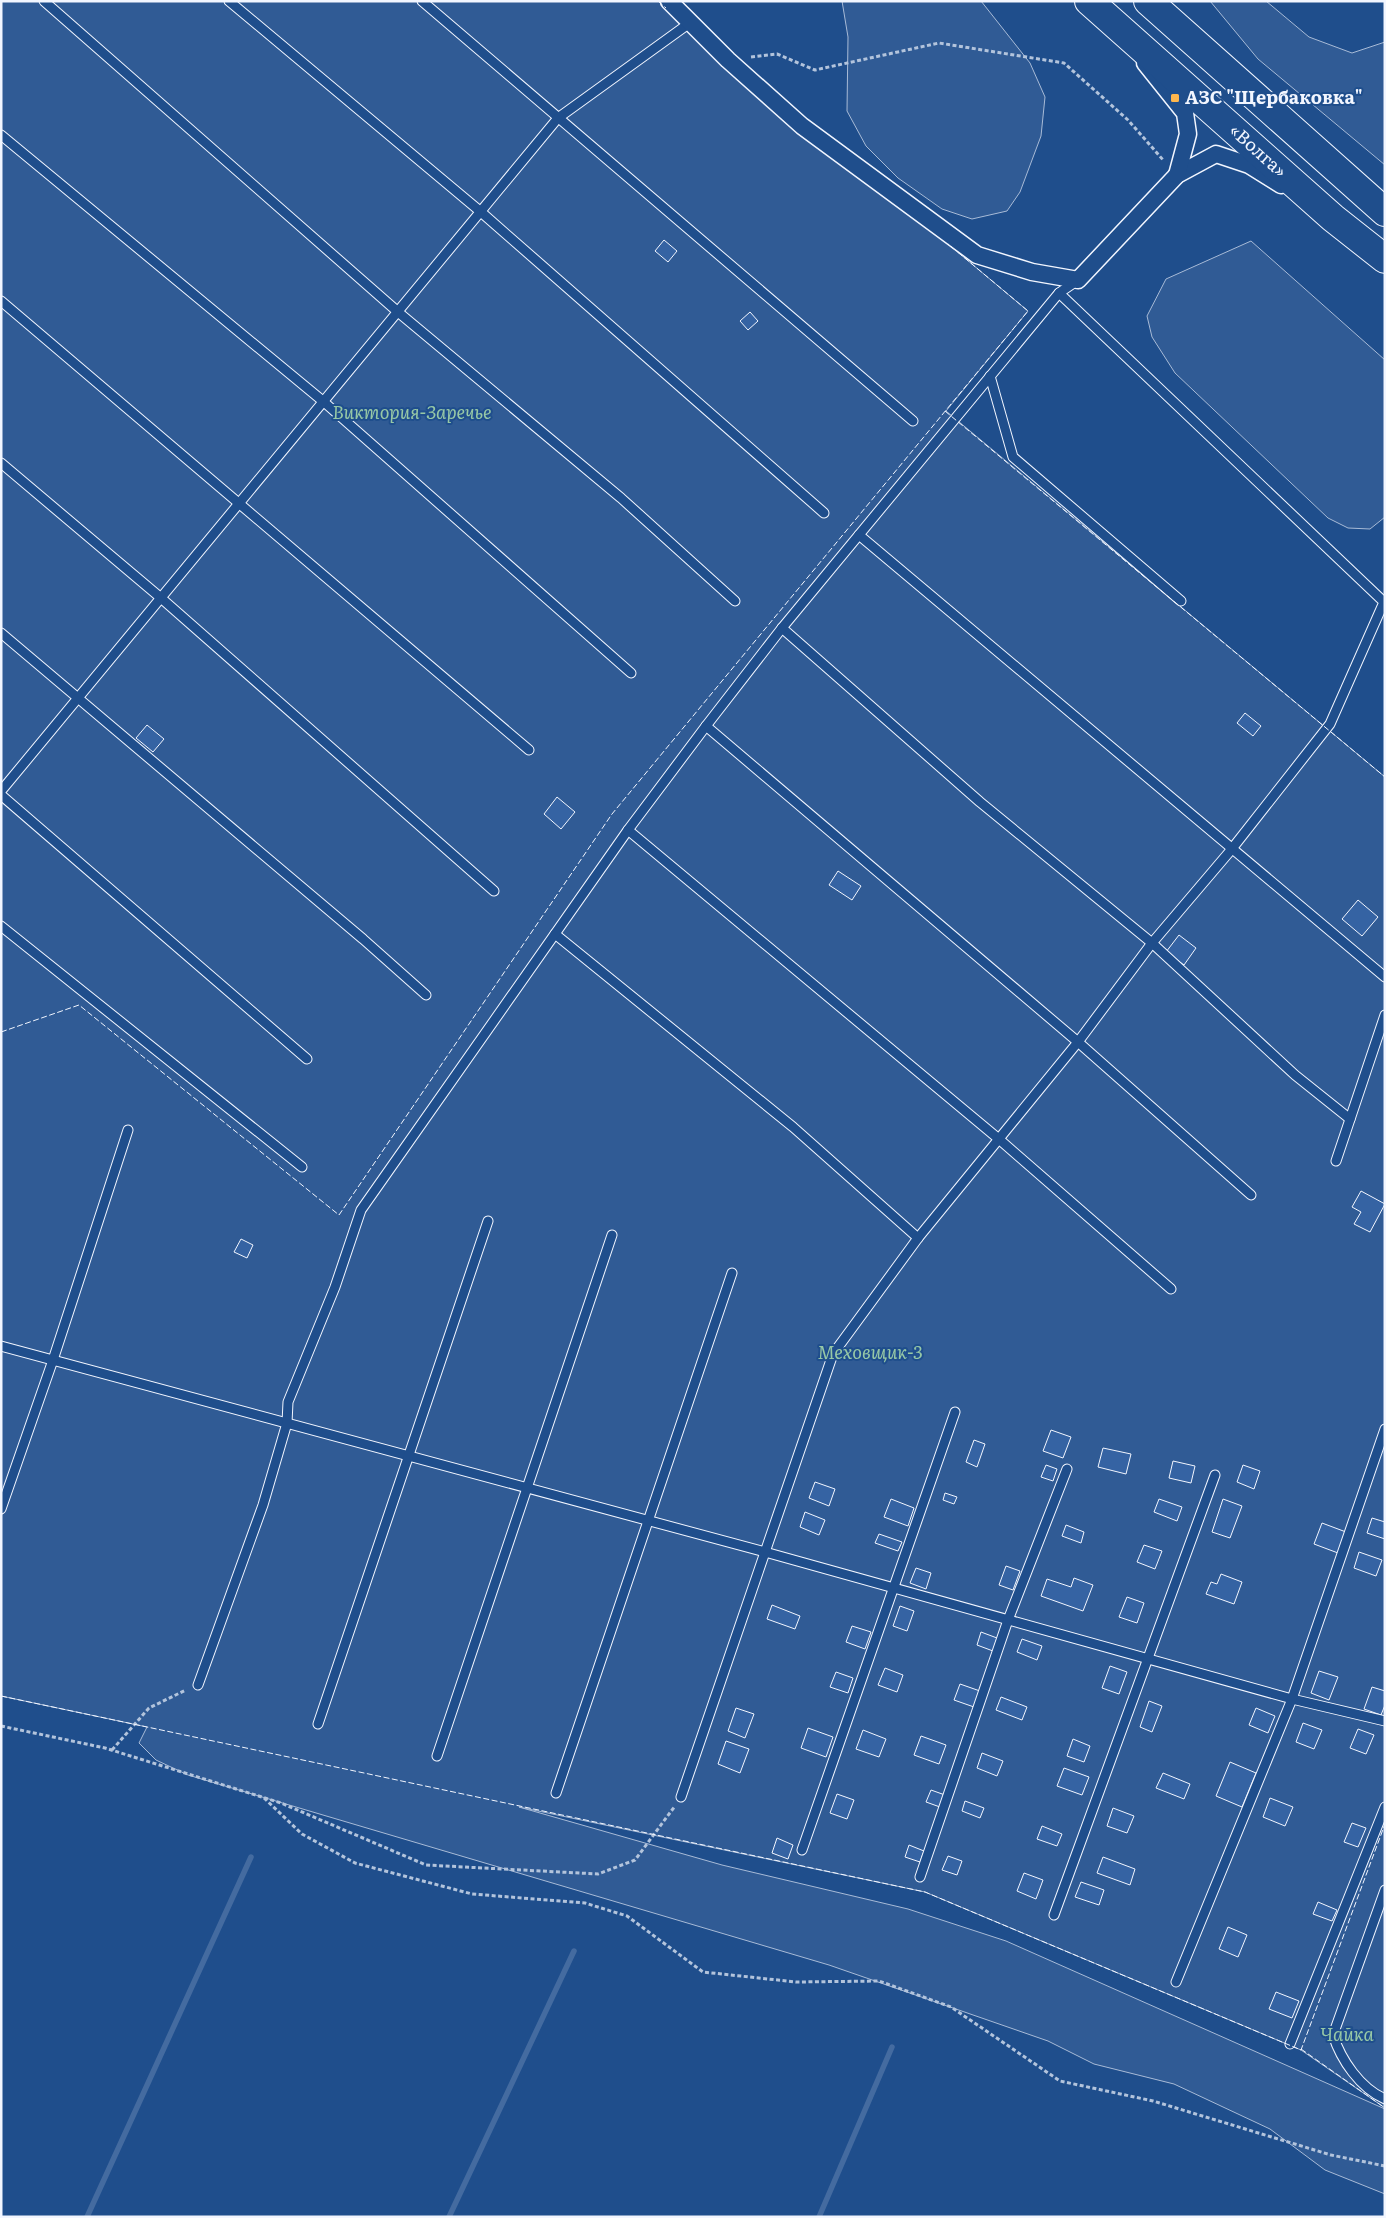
<svg xmlns="http://www.w3.org/2000/svg" width="1386" height="2218" font-family="Literata,serif">
  <style>
    .built { fill: #305b95; stroke: #a8bbd7 }
    .lines { fill: none; stroke-linecap: round; stroke-linejoin: round }
    .stream { stroke: #446ba0; stroke-width: 5.5 }
    .building { fill: #3563a3; stroke: #f2f6ff }
    .service-casing { stroke: #f2f6ff; stroke-width: 11 }
    .minor-casing { stroke: #f2f6ff; stroke-width: 19 }
    .trunk-casing { stroke: #f2f6ff; stroke-width: 30 }
    .path { stroke: #b3c4dc; stroke-width: 3; stroke-dasharray: 4 2.5; stroke-linecap: butt }
    .service { stroke: #1f4e8c; stroke-width: 9 }
    .minor { stroke: #1f4e8c; stroke-width: 16 }
    .trunk { stroke: #1f4e8c; stroke-width: 28 }
    .fence { stroke: #f2f6ff; stroke-width: 1; stroke-dasharray: 6 2.5; stroke-linecap: butt }
    .poi-dot { fill: #ffb74d; stroke: #1f4e8c; stroke-width: 2 }
    .labels { text-anchor: middle; stroke-width: 4; stroke-linejoin: round; paint-order: stroke }
    .poi-label { font-size: 18px; font-weight: bold; fill: #f2f6ff; stroke: #1f4e8c; text-anchor: start }
    .street-label { font-size: 18px; fill: #f2f6ff; stroke: #1f4e8c }
    .park-label { font-size: 18px; font-style: italic; fill: #97c8a6; stroke: #1f4e8c }
  </style>
  <rect width="100%" height="100%" fill="#1f4e8c"/>
  <g class="built">
    <path d="M1 1H658L1028 311 946 411 1385 777V2108L1301 2050 925 1892 519 1807 722 1865 908 1909 1006 1941 1385 2109V2194L1325 2170 1270 2129 1174 2084 1094 2064 1048 2041 829 1965 188 1775 156 1760 139 1743 147 1727 1 1696Z"/>
    <path d="M842 1H981L1030 63 1045 97 1041 136 1020 192 1007 211 972 219 942 209 898 178 866 146 847 111 848 37Z"/>
    <path d="M1210 1H1266L1309 37 1352 53 1385 42V165L1258 59Z"/>
    <path d="M1251 241 1385 360V517L1370 529 1348 528 1328 518 1175 373 1152 337 1147 316 1166 279Z"/>
  </g>
  <g class="lines">
    <g class="stream">
      <path d="M87 2217 251 1857"/>
      <path d="M449 2217 574 1951"/>
      <path d="M819 2217 892 2047"/>
    </g>
  </g>
  <g class="building">
    <path d="M664 240 677 251 668 262 655 251Z"/>
    <path d="M750 312 758 321 748 330 740 321Z"/>
    <path d="M1245 713 1261 726 1253 736 1237 723Z"/>
    <path d="M147 725 164 739 153 752 136 738Z"/>
    <path d="M557 797 575 812 561 829 544 814Z"/>
    <path d="M838 871 861 886 852 900 829 885Z"/>
    <path d="M1358 900 1378 917 1362 936 1342 919Z"/>
    <path d="M1179 935 1196 948 1184 965 1166 952Z"/>
    <path d="M1361 1191 1385 1204 1370 1232 1354 1224 1361 1212 1352 1207Z"/>
    <path d="M241 1239 253 1245 247 1258 234 1252Z"/>
    <path d="M1051 1430 1071 1437 1063 1458 1043 1451Z"/>
    <path d="M974 1440 985 1444 977 1467 966 1462Z"/>
    <path d="M1103 1448 1131 1454 1126 1474 1098 1467Z"/>
    <path d="M1173 1461 1195 1466 1191 1483 1169 1478Z"/>
    <path d="M1046 1465 1057 1469 1053 1481 1041 1477Z"/>
    <path d="M1243 1465 1260 1471 1254 1489 1237 1482Z"/>
    <path d="M815 1482 835 1489 829 1506 809 1498Z"/>
    <path d="M945 1493 957 1497 954 1504 943 1500Z"/>
    <path d="M891 1499 914 1508 908 1526 884 1517Z"/>
    <path d="M1159 1499 1182 1507 1177 1521 1154 1512Z"/>
    <path d="M1223 1499 1242 1506 1230 1538 1212 1532Z"/>
    <path d="M805 1512 825 1520 819 1535 800 1527Z"/>
    <path d="M1372 1518 1385 1522V1539L1367 1533Z"/>
    <path d="M1322 1523 1346 1532 1338 1553 1314 1544Z"/>
    <path d="M1066 1525 1084 1532 1081 1543 1062 1536Z"/>
    <path d="M879 1534 902 1542 898 1551 875 1543Z"/>
    <path d="M1144 1545 1162 1551 1155 1569 1137 1562Z"/>
    <path d="M1359 1552 1382 1560 1376 1576 1354 1568Z"/>
    <path d="M1006 1566 1020 1571 1013 1590 999 1585Z"/>
    <path d="M916 1568 931 1573 926 1589 910 1583Z"/>
    <path d="M1221 1574 1242 1582 1234 1604 1206 1594 1211 1582 1217 1584Z"/>
    <path d="M1074 1578 1093 1585 1083 1611 1041 1596 1047 1579 1071 1587Z"/>
    <path d="M1127 1597 1144 1603 1137 1623 1119 1617Z"/>
    <path d="M772 1605 800 1616 795 1629 767 1619Z"/>
    <path d="M900 1606 914 1611 907 1631 893 1626Z"/>
    <path d="M852 1626 871 1632 865 1649 846 1642Z"/>
    <path d="M981 1632 997 1638 993 1651 977 1645Z"/>
    <path d="M1022 1639 1042 1646 1037 1660 1017 1652Z"/>
    <path d="M1110 1666 1127 1672 1119 1694 1102 1688Z"/>
    <path d="M885 1668 903 1675 897 1692 878 1685Z"/>
    <path d="M1319 1671 1338 1677 1329 1700 1311 1693Z"/>
    <path d="M836 1672 853 1678 848 1693 830 1687Z"/>
    <path d="M960 1684 980 1691 974 1707 954 1700Z"/>
    <path d="M1372 1687 1385 1691V1705L1381 1715 1364 1709Z"/>
    <path d="M1001 1697 1027 1707 1022 1720 996 1710Z"/>
    <path d="M1149 1701 1162 1706 1152 1732 1140 1727Z"/>
    <path d="M736 1708 754 1714 745 1738 728 1731Z"/>
    <path d="M1256 1708 1275 1716 1268 1733 1249 1725Z"/>
    <path d="M1303 1723 1322 1730 1314 1749 1296 1742Z"/>
    <path d="M808 1728 833 1737 826 1757 801 1748Z"/>
    <path d="M1358 1729 1374 1735 1366 1754 1350 1748Z"/>
    <path d="M863 1730 886 1739 879 1757 856 1749Z"/>
    <path d="M921 1736 946 1745 939 1764 914 1755Z"/>
    <path d="M1073 1739 1090 1746 1084 1762 1067 1756Z"/>
    <path d="M726 1741 749 1749 740 1773 718 1764Z"/>
    <path d="M982 1753 1003 1761 997 1776 977 1768Z"/>
    <path d="M1230 1762 1256 1773 1242 1807 1216 1796Z"/>
    <path d="M1064 1768 1089 1777 1082 1795 1057 1786Z"/>
    <path d="M1163 1773 1190 1784 1184 1799 1156 1788Z"/>
    <path d="M931 1790 945 1795 940 1807 926 1802Z"/>
    <path d="M837 1794 854 1800 847 1819 830 1813Z"/>
    <path d="M1270 1798 1293 1807 1285 1826 1263 1817Z"/>
    <path d="M965 1801 984 1808 980 1818 962 1811Z"/>
    <path d="M1113 1808 1134 1816 1127 1833 1107 1826Z"/>
    <path d="M1352 1823 1366 1828 1358 1847 1344 1842Z"/>
    <path d="M1042 1826 1062 1834 1057 1846 1037 1839Z"/>
    <path d="M777 1838 793 1845 788 1859 772 1853Z"/>
    <path d="M909 1845 924 1851 920 1862 905 1857Z"/>
    <path d="M948 1856 962 1861 957 1875 942 1870Z"/>
    <path d="M1103 1857 1135 1869 1130 1885 1097 1873Z"/>
    <path d="M1024 1873 1043 1880 1036 1899 1017 1891Z"/>
    <path d="M1081 1882 1104 1890 1099 1905 1075 1897Z"/>
    <path d="M1318 1902 1337 1910 1332 1921 1313 1914Z"/>
    <path d="M1228 1927 1247 1935 1238 1957 1219 1949Z"/>
    <path d="M1276 1992 1299 2001 1292 2018 1269 2009Z"/>
  </g>
  <g class="lines">
    <defs>
      <g id="service">
        <path d="M44 1 398 312 621 498 735 601"/>
        <path d="M229 1 481 212 824 513"/>
        <path d="M422 1 913 421"/>
        <path d="M1 135 324 402 631 673"/>
        <path d="M1 301 529 750"/>
        <path d="M990 376 1013 457 1181 601"/>
        <path d="M1 463 161 598 494 891"/>
        <path d="M859 535 1385 977"/>
        <path d="M782 628 980 802 1152 943 1295 1075 1350 1119"/>
        <path d="M1 633 363 939 426 995"/>
        <path d="M706 726 1078 1042 1251 1195"/>
        <path d="M1 791 558 118 691 22"/>
        <path d="M1 795 307 1059"/>
        <path d="M628 830 1000 1140 1171 1289"/>
        <path d="M1 926 302 1167"/>
        <path d="M555 934 793 1127 918 1238"/>
        <path d="M1336 1161 1385 1015"/>
        <path d="M1 1346 765 1552 1292 1699 1385 1721"/>
        <path d="M1 1509 53 1360 128 1130"/>
        <path d="M198 1685 263 1505 287 1423 288 1402 335 1287 361 1210 628 830 706 726 782 628 1059 293 1078 280"/>
        <path d="M318 1724 488 1221"/>
        <path d="M437 1756 612 1235"/>
        <path d="M556 1793 732 1273"/>
        <path d="M681 1797 833 1354 918 1238 1078 1042 1152 943 1231 850 1330 724 1384 602 1059 293"/>
        <path d="M802 1850 955 1412"/>
        <path d="M920 1877 1008 1620 1067 1469"/>
        <path d="M1385 1890 1333 2035C1341 2060 1360 2088 1385 2099"/>
        <path d="M1054 1915 1215 1475"/>
        <path d="M1176 1982 1292 1699 1385 1429"/>
        <path d="M1290 2044 1385 1807"/>
      </g>
      <g id="minor">
        <path d="M669 1 728 60 802 126 977 255 1032 272 1078 280 1177 175 1216 154 1249 165 1281 185"/>
        <path d="M1145 63 1185 113 1188 134 1177 175"/>
      </g>
      <g id="trunk">
        <path d="M1089 1 1333 218 1385 259"/>
        <path d="M1148 1 1385 212"/>
      </g>
    </defs>
    <use href="#service" class="service-casing"/>
    <use href="#minor" class="minor-casing"/>
    <use href="#trunk" class="trunk-casing"/>
    <g class="path">
      <path d="M751 57 777 54 815 70 939 43 1064 63 1128 120 1164 161"/>
      <path d="M1 1726 105 1748 281 1803 426 1865 598 1874 635 1860 675 1806"/>
      <path d="M112 1750 149 1708 186 1690"/>
      <path d="M264 1798 302 1834 355 1863 472 1894 585 1903 627 1916 703 1972 796 1982 879 1981 951 2007 1060 2081 1153 2101 1331 2155 1385 2166"/>
    </g>
    <use href="#service" class="service"/>
    <use href="#minor" class="minor"/>
    <use href="#trunk" class="trunk"/>
    <g class="fence">
      <path d="M658 1 666 8"/>
      <path d="M945 411 1385 777"/>
      <path d="M1 1032 79 1005 339 1215 612 814 1028 311 948 244"/>
      <path d="M1 1696 925 1892 1301 2050 1385 1824"/>
      <path d="M1301 2049 1385 2108"/>
    </g>
  </g>
  <rect class="poi-dot" x="1170" y="93" width="10" height="10" rx="2.5"/>
  <g class="labels">
    <g class="poi-label">
      <text x="1185" y="104">АЗС "Щербаковка"</text>
    </g>
    <g class="street-label">
      <text transform="translate(1258 151) rotate(42)" y="6">«Волга»</text>
    </g>
    <g class="park-label">
      <text x="412" y="419">Виктория-Заречье</text>
      <text x="870" y="1359">Меховщик-3</text>
      <text x="1347" y="2041">Чайка</text>
    </g>
  </g>
  <rect width="1386" height="2218" fill="none" stroke="#f2f6ff" stroke-width="5"/>
</svg>
